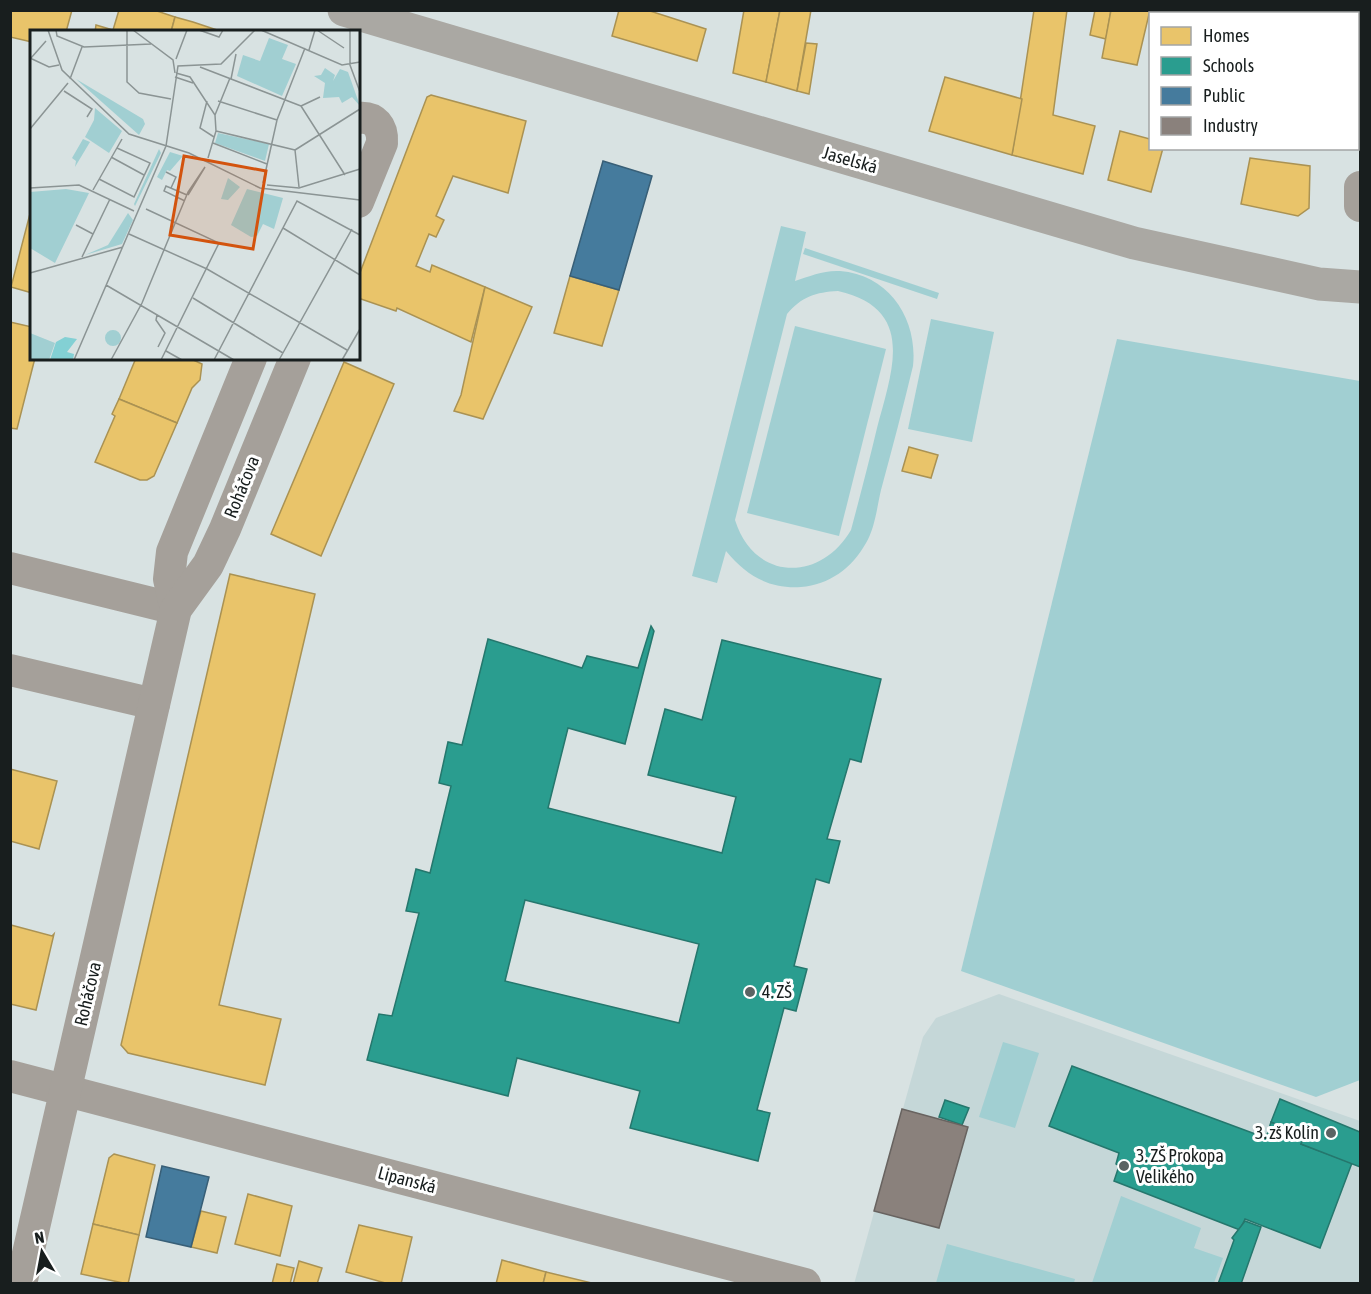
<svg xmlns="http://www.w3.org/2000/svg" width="1371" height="1294" font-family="'Asap Condensed',sans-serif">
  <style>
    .built { fill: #c5d7d8 }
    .green { fill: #a1cfd2; fill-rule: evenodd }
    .homes { fill: #e9c46a; stroke: #aa9253; stroke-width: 1.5 }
    .schools { fill: #2a9d8f; stroke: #25776d; stroke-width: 1.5; fill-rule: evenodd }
    .public { fill: #457b9d; stroke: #385f77; stroke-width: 1.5 }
    .industry { fill: #8a817c; stroke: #686360; stroke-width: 1.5 }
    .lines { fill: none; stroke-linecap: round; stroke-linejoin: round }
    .street { stroke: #a5a09a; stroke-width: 32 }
    .secondary { stroke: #aaa8a3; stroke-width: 33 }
    .poi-dot { fill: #5b6363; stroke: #fff; stroke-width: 2 }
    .labels { text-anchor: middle; stroke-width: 6; stroke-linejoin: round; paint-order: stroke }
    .street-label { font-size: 18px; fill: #181e1e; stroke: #fff }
    .poi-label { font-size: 18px; fill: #181e1e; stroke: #fff; text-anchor: start }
    .inset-road { fill: none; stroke: #8b9494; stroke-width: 1.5 }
    .view { fill: #d3530e; fill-opacity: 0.15; stroke: #d3530e; stroke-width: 3 }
    .inset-edge { fill: none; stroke: #181e1e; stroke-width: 3 }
  </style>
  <rect width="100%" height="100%" fill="#d8e2e2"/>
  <path class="built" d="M999 994 1360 1121V1283L854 1284 923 1037 936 1018Z"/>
  <g class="green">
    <path d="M781 226 806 232 795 281C810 276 824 270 840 271 890 275 918 320 913 366 903 408 892 449 881 490 877 507 875 528 866 543 852 568 829 585 801 587 768 589 746 575 726 551L717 583 692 576ZM838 291C917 309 892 371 877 428 869 462 860 496 851 530 820 583 754 581 735 520L787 314C801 297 816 292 838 291Z"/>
    <path d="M805 248 939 293 937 299 803 254Z"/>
    <path d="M931 319 994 332 972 442 908 429Z"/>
    <path d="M795 326 886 349 839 536 747 513Z"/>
    <path d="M1117 339 1360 381V1080L1316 1097 961 971Z"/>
    <path d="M1003 1042 1039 1053 1015 1128 979 1117Z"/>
    <path d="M1121 1196 1201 1228 1194 1248 1223 1258 1214 1283H1092Z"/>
    <path d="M947 1244 1075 1279 1074 1283H936Z"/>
  </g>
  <g class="homes">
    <path d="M10 10H72L66 32H32V42L10 37Z"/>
    <path d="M119 10H154L175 17 171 32H95L96 25 113 30Z"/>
    <path d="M619 10H647L706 29 697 61 612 36Z"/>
    <path d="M744 10H780L766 82 733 73Z"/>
    <path d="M780 10H811L797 91 766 82Z"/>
    <path d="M1034 10H1067L1053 115 1095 126 1083 174 1012 155Z"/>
    <path d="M1095 10H1111L1106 39 1090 35Z"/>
    <path d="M1111 10H1150L1137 65 1102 58Z"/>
    <path d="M1241 10H1316L1315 14H1256Z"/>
    <path d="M175 17 193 22 223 32H171Z"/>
    <path d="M806 43 817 44 809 94 797 91Z"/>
    <path d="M945 77 1022 99 1012 155 929 131Z"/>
    <path d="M431 95 526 121 508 193 453 176 436 216 444 220 436 237 429 234 416 266 430 272 432 265 485 287 471 342 397 308 396 311 358 298V278L427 97Z"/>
    <path d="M1120 131 1150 139V148H1163L1151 192 1108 180Z"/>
    <path d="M1250 158 1310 166 1309 208 1298 216 1241 204Z"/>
    <path d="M32 206V293L11 287Z"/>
    <path d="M570 276 619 290 602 346 554 333Z"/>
    <path d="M485 287 532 307 483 419 454 411 461 395Z"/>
    <path d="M10 322 32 327V358H35L17 429 10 428Z"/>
    <path d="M136 358H189L202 364 200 380 192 388 177 423 119 399Z"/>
    <path d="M344 362 394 384 321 556 271 534Z"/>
    <path d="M119 399 177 423 154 476 147 480H140L95 462 115 416 112 414Z"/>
    <path d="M909 447 938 455 931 478 902 471Z"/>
    <path d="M230 574 315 594 219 1005 281 1019 265 1085 128 1053 121 1045Z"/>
    <path d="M10 769 57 781 39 849 10 841Z"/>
    <path d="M11 925 52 936 54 934 36 1010 10 1004Z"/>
    <path d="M114 1154 155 1165 139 1235 93 1224 109 1158Z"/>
    <path d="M248 1194 292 1206 280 1256 235 1244Z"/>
    <path d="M201 1211 226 1217 217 1253 191 1247Z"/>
    <path d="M93 1224 139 1235 128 1284 81 1274Z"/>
    <path d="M359 1225 412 1237 401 1284H389L346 1272Z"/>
    <path d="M502 1260 546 1272 543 1284H496Z"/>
    <path d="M299 1261 322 1268 317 1284H293Z"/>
    <path d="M277 1264 294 1268 290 1284H272Z"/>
    <path d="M546 1272 592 1283V1284H543Z"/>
  </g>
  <g class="schools">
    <path d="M651 626 654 631 625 744 568 728 548 808 722 853 736 797 648 775 665 709 702 720 722 640 881 679 861 762 850 759 827 839 840 841 829 883 816 879 794 966 807 969 796 1011 784 1008 757 1110 770 1113 758 1161 630 1128 640 1091 517 1058 508 1096 367 1060 379 1014 392 1016 419 913 406 911 416 869 430 873 451 786 439 783 448 742 462 745 488 639 582 668 587 656 638 668ZM525 900 699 944 679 1023 505 981Z"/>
    <path d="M1072 1066 1266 1138 1271 1122 1305 1135 1301 1144 1352 1163 1320 1248 1245 1219 1240 1230 1114 1181 1119 1166 1116 1164 1119 1153 1049 1126Z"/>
    <path d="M1280 1099 1360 1132V1167L1301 1144 1305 1135 1271 1122Z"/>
    <path d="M945 1100 969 1108 962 1125 939 1117Z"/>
    <path d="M1245 1221 1261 1227 1241 1284H1218L1234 1240 1232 1238Z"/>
  </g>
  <g class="public">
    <path d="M603 161 652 176 619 290 570 276Z"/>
    <path d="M162 1166 209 1177 191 1247 146 1237Z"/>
  </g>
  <path class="industry" d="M902 1109 968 1127 939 1228 874 1211Z"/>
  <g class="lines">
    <g class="street">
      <path d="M358 118C375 116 383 127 382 143L358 202"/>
      <path d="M1360 206V187"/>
      <path d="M10 568 176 609"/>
      <path d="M176 609 169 579 172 552 251 358"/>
      <path d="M10 670 154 704"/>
      <path d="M10 1076 805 1284"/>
      <path d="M21 1284 176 609 208 565 225 529 295 358"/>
    </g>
    <path class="secondary" d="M344 10 1134 243 1319 284 1360 287"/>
  </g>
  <g class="poi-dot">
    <circle cx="750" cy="992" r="6"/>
    <circle cx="1331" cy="1133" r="6"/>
    <circle cx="1124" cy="1166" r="6"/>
  </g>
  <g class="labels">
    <g class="street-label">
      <text transform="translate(850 160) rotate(16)" y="6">Jaselská</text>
      <text transform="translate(242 487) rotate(-68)" y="6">Roháčova</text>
      <text transform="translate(88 994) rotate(-77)" y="6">Roháčova</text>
      <text transform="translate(407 1180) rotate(15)" y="6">Lipanská</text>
    </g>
    <g class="poi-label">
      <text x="762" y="998">4. ZŠ</text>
      <text x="1319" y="1139" text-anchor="end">3. zš Kolín</text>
      <text x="1136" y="1162">3. ZŠ Prokopa<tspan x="1136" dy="21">Velikého</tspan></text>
    </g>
  </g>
  <g transform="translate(30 30)">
    <rect width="330" height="330" fill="#d8e2e2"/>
    <path d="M239 8 258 15 252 29 266 34 252 66 207 46 213 25 230 31ZM295 38 305 45 303 51 310 39 318 42 330 76 322 67 312 73 309 67 293 68 295 53 284 46 291 45ZM46 49 113 89 115 94 109 105ZM65 78 92 101 79 123 55 107 64 90ZM188 103 239 114 235 131 185 113ZM53 109 60 112 45 137 46 131 42 128ZM129 119 131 123 105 176 104 174ZM140 122 153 126 140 141 137 140 132 150 127 147ZM198 148 210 157 198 170 191 169ZM36 159 59 163 25 233 0 218V162ZM217 159 253 168 244 199 233 194 227 206 221 207 201 195ZM98 183 103 190 92 214 55 225 78 215ZM75 308a8 8 0 1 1 16 0a8 8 0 1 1-16 0ZM0 303 25 313 19 330H0Z" fill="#a1cfd2"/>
    <path d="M35 307 47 309 37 322 44 324 43 330H20L26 312Z" fill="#83d0d4"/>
    <path class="inset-road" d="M18 0 32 40 99 104 159 123 230 158 330 170M26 0 27 6 54 17 121 14M97 0V52L109 63 141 69M103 0 143 30 145 43M169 0 189 7 193 0M231 0 312 35 330 32M287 0 314 18M320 0V35L330 62M279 20 285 0M0 28 19 37 29 35M1 28 16 11M146 29 157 0M170 37 271 76M146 43 160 47 185 85 186 101 178 128M145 47 163 53M40 49 52 17M201 49 206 24M34 61 62 79 57 87M177 71 170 98 184 107M188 71 247 90M271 76 315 145M271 76 290 67M185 85 200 48M0 99 38 53M186 101 265 120M183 113 237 134M265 120 330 79M265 120 269 157M81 127 114 145M136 142 146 147 141 158M69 149 104 167 120 133 87 118M233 153 247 90 275 18M237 155 269 158 330 139M0 158 49 155 104 181M63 160 92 109M155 171 134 161 136 156 157 165M116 179 189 213 131 330M46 195 63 204M253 198 330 245M99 204 177 239 317 320M52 227 80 169M0 243 93 217M76 255 204 330M163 268 253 323M127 285 126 290 135 303 128 317M136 321 152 330M44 330 136 116 148 36 191 34 225 0M81 330 112 273 158 162 175 137 158 165M184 330 267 171 330 205M249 330 322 199M312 330 330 299"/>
    <path class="view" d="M154 126 236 141 223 219 140 205Z"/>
    <rect width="330" height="330" class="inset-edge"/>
  </g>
  <rect width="1371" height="1294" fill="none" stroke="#181e1e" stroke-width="24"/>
  <rect x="1149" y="12" width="210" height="138" fill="#ffffff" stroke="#a3a5a5" stroke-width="1.5"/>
  <rect x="1161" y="27" width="30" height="18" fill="#e9c46a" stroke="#a3a5a5" stroke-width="1.5"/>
  <text x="1203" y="42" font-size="18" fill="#181e1e">Homes</text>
  <rect x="1161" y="57" width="30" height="18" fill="#2a9d8f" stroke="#a3a5a5" stroke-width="1.5"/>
  <text x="1203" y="72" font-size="18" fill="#181e1e">Schools</text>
  <rect x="1161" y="87" width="30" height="18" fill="#457b9d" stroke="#a3a5a5" stroke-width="1.5"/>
  <text x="1203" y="102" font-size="18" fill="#181e1e">Public</text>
  <rect x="1161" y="117" width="30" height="18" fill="#8a817c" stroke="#a3a5a5" stroke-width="1.5"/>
  <text x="1203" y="132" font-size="18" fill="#181e1e">Industry</text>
  <g transform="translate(42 1252) rotate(350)" stroke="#ffffff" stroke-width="4.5" paint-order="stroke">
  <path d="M0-4.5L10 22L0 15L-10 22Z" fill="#181e1e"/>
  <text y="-9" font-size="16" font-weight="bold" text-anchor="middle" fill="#181e1e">N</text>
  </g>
</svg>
